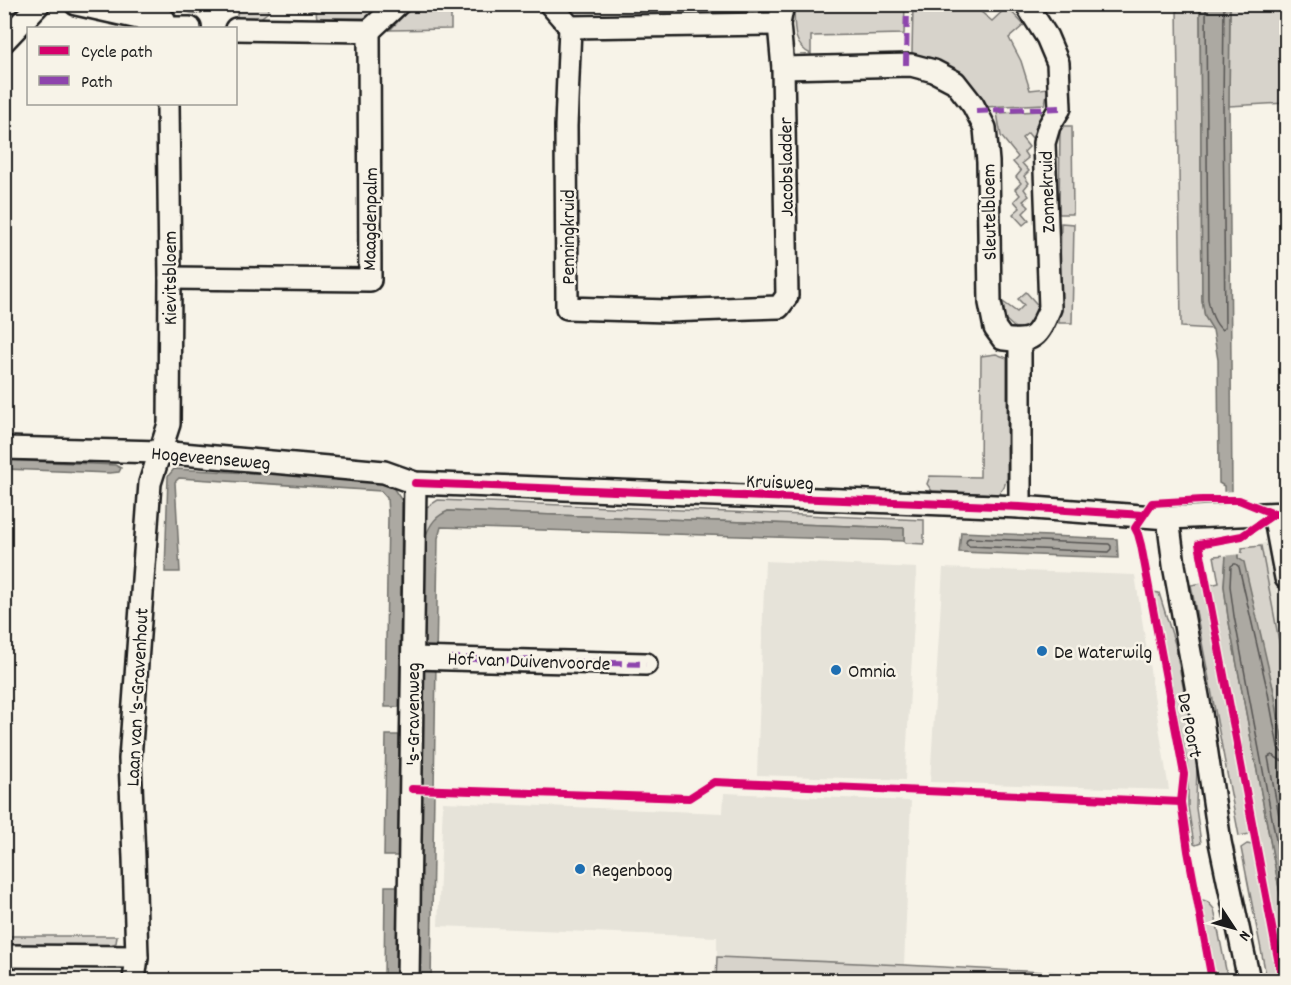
<svg xmlns="http://www.w3.org/2000/svg" width="1291" height="985" font-family="Dekko,sans-serif">
  <style>
    .built { fill: #e6e3d9 }
    .green { fill: #d7d3cb; stroke: #7a7874; stroke-width: 1.5 }
    .water { fill: #aca9a2; stroke: #72716c; stroke-width: 1.5 }
    .pier { fill: #f7f3e8 }
    .lines { fill: none; stroke-linecap: round; stroke-linejoin: round }
    .shore { stroke: #565452; stroke-width: 1.5 }
    .minor-casing { stroke: #1c1c1c; stroke-width: 26 }
    .minor { stroke: #f7f3e8; stroke-width: 21 }
    .quiet { stroke: #8e44ad; stroke-width: 6; stroke-dasharray: 12 6; stroke-linecap: butt }
    .cycleway-casing { stroke: #f7f3e8; stroke-width: 11 }
    .cycleway { stroke: #d6006c; stroke-width: 8 }
    .poi-dot { fill: #1f6fb2; stroke: #f7f3e8; stroke-width: 2 }
    .labels { text-anchor: middle; stroke-width: 5; stroke-linejoin: round; paint-order: stroke }
    .street-label { font-size: 20px; fill: #1c1c1c; stroke: #f7f3e8 }
    .poi-label { font-size: 20px; fill: #1c1c1c; stroke: #f7f3e8; text-anchor: start }
  </style>
  <rect width="100%" height="100%" fill="#f7f3e8"/>
  <filter id="ink" filterUnits="userSpaceOnUse"><feTurbulence type="fractalNoise" baseFrequency=".0167" numOctaves="2"/><feDisplacementMap in="SourceGraphic" scale="12" xChannelSelector="R" yChannelSelector="G"/><feConvolveMatrix kernelMatrix="1 2 1 2 8 2 1 2 1" color-interpolation-filters="sRGB"/></filter>
  <g filter="url(#ink)">
    <g class="built">
      <path d="M1286 536V756L1246 549Z"/>
      <path d="M765 561 917 568 905 780 757 775Z"/>
      <path d="M943 568 1135 575 1169 790 930 782Z"/>
      <path d="M724 793 911 801 904 965 717 957V937L438 926 443 802 723 813Z"/>
    </g>
    <g class="green">
      <path d="M624 4V7L573 8 570 5Z"/>
      <path d="M179 5H270L268 12 258 20 237 18V8H201V13C190 14 186 13 179 5Z"/>
      <path d="M302 5H385L371 18H317L316 12 306 8Z"/>
      <path d="M748 5V7L683 8 679 5Z"/>
      <path d="M794 5H805L806 9 905 5 904 34 811 36V54C791 45 795 24 794 5Z"/>
      <path d="M913 5H969L975 7 992 21 1007 7 1024 25 1009 38 1021 61 1030 90 1048 88 1045 104 984 107C974 94 964 75 949 67 938 60 924 57 912 53Z"/>
      <path d="M1177 5H1200L1202 300 1205 317 1213 329 1181 327Z"/>
      <path d="M1230 5H1286V103L1229 106Z"/>
      <path d="M411 10H451V29L390 30 406 13Z"/>
      <path d="M1041 111 1040 132 1032 138 1028 133 1022 138 1029 147 1024 152 1028 158 1022 163 1029 171 1024 176 1029 183 1024 189 1029 196 1023 201 1029 207 1023 213 1029 220 1023 225 1013 214 1020 208 1014 201 1020 195 1015 189 1021 183 1016 177 1021 171 1013 162 1018 157 1001 136 997 113Z"/>
      <path d="M1060 126H1072L1073 214H1059Z"/>
      <path d="M1061 223 1074 224 1072 323H1059Z"/>
      <path d="M1026 292 1043 311 1030 328H1015L1005 319 1003 302 1017 312 1024 305 1018 299Z"/>
      <path d="M996 354 1007 358V478L1004 487 998 494 932 491 927 484 930 476 980 477 981 356Z"/>
      <path d="M438 500 924 520V544L906 543 904 541V528L448 511 426 535 425 642 429 647 422 653 423 516 427 507Z"/>
      <path d="M1261 546 1286 678V763L1274 692 1238 558V554L1242 552V548Z"/>
      <path d="M1226 555 1224 586 1228 617 1286 925V980L1210 585 1219 583 1214 556Z"/>
      <path d="M1202 583 1250 834 1239 836 1191 585Z"/>
      <path d="M1153 592 1159 593 1175 644 1196 754 1197 761 1196 808 1201 843 1196 845 1194 844 1188 807V772L1187 761Z"/>
      <path d="M1247 844 1252 845 1278 980H1267L1241 848Z"/>
      <path d="M1200 899 1208 902 1214 909 1228 980H1216Z"/>
      <path d="M5 936H117L116 943 102 948 5 947Z"/>
      <path d="M717 957 904 965 1199 980H716Z"/>
    </g>
    <g class="water">
      <path d="M1200 5H1230L1229 106 1232 492 1238 558 1244 562 1274 692 1286 763V925L1228 617 1224 586 1226 555 1224 486 1219 483 1218 360 1213 330 1205 317 1202 300Z"/>
      <path d="M5 460 115 465 121 468 119 472 110 473 5 469Z"/>
      <path d="M174 469 384 480 394 489 402 501 399 707H385L388 514 387 498 381 491 179 478 175 482 180 572H165L168 476Z"/>
      <path d="M448 511 904 528V541L441 527 438 538 431 980H419L426 535C431 523 436 516 448 511Z"/>
      <path d="M961 532 1117 539 1118 558 959 552Z"/>
      <path d="M386 735H399L398 856H384Z"/>
      <path d="M385 886H397L396 980H384Z"/>
    </g>
    <path class="pier" d="M1235 491 1241 554 1223 556 1221 492Z"/>
    <g class="lines">
      <g class="shore">
        <path d="M1206 4 1208 299C1210 311 1213 322 1222 330L1225 327 1223 106 1224 4"/>
        <path d="M969 538 1109 544 1111 546V549L1108 552 969 546 966 543 967 539Z"/>
        <path d="M1286 753 1281 752 1278 747 1268 693 1239 567 1236 564H1234L1231 566 1230 586 1234 616 1286 893"/>
        <path d="M1286 761 1280 760 1272 755 1268 757 1286 853"/>
      </g>
      <defs>
        <g id="minor">
          <path d="M76 4 143 19H164"/>
          <path d="M550 4 570 27 779 24"/>
          <path d="M570 27 566 126 567 308 668 311 779 307 787 296 783 68 779 24 783 4"/>
          <path d="M167 28H190"/>
          <path d="M236 29 369 31 398 4"/>
          <path d="M4 41 39 4"/>
          <path d="M783 68 911 65 934 71 955 82 973 105 985 128 988 162 990 303 995 328 1003 339C1035 344 1038 335 1050 308L1044 143 1049 126 1060 108 1058 63 1047 37 1026 4"/>
          <path d="M170 278 370 280 369 31"/>
          <path d="M1020 342V507"/>
          <path d="M4 448 160 452 384 472 415 483 1020 507 1168 518 1286 513"/>
          <path d="M1274 514 1286 578"/>
          <path d="M1168 518 1174 565 1201 713 1220 842 1249 980"/>
          <path d="M413 658 646 664"/>
          <path d="M4 956 137 957"/>
          <path d="M134 980 137 957 134 858 130 759 150 483 169 424 170 278 168 104"/>
          <path d="M408 980 415 483"/>
        </g>
      </defs>
      <use href="#minor" class="minor-casing"/>
      <use href="#minor" class="minor"/>
      <g class="quiet">
        <path d="M906 65 907 4"/>
        <path d="M976 111 1060 108"/>
        <path d="M448 658 646 664"/>
      </g>
      <defs>
        <g id="cycleway">
          <path d="M415 483 1020 507 1143 515"/>
          <path d="M1274 514 1242 536 1199 544 1282 980"/>
          <path d="M412 789 689 798 714 782 1181 802"/>
          <path d="M1212 980 1188 851 1181 802 1184 774 1141 545 1138 534 1135 528 1152 503 1202 500H1239L1274 514 1286 513"/>
        </g>
      </defs>
      <use href="#cycleway" class="cycleway-casing"/>
      <use href="#cycleway" class="cycleway"/>
    </g>
  </g>
  <g class="poi-dot">
    <circle cx="1042" cy="651" r="6"/>
    <circle cx="836" cy="670" r="6"/>
    <circle cx="580" cy="869" r="6"/>
  </g>
  <g class="labels">
    <g class="street-label">
      <text transform="translate(785 167) rotate(-91)" y="7">Jacobsladder</text>
      <text transform="translate(1046 192) rotate(-92)" y="7">Zonnekruid</text>
      <text transform="translate(988 212) rotate(-91)" y="7">Sleutelbloem</text>
      <text transform="translate(369 219) rotate(-89)" y="7">Maagdenpalm</text>
      <text transform="translate(567 237) rotate(-90)" y="7">Penningkruid</text>
      <text transform="translate(169 278) rotate(-90)" y="7">Kievitsbloem</text>
      <text transform="translate(211 457) rotate(5)" y="7">Hogeveenseweg</text>
      <text transform="translate(780 481) rotate(2)" y="7">Kruisweg</text>
      <text transform="translate(529 660) rotate(2)" y="7">Hof van Duivenvoorde</text>
      <text transform="translate(136 697) rotate(-87)" y="7">Laan van 's-Gravenhout</text>
      <text transform="translate(412 714) rotate(-90)" y="7">'s-Gravenweg</text>
      <text transform="translate(1191 725) rotate(79)" y="7">De Poort</text>
    </g>
    <g class="poi-label">
      <text x="1054" y="658">De Waterwilg</text>
      <text x="848" y="677">Omnia</text>
      <text x="592" y="876">Regenboog</text>
    </g>
  </g>
  <rect width="1291" height="985" fill="none" stroke="#f7f3e8" stroke-width="24"/>
  <rect x="12" y="12" width="1267" height="961" fill="none" stroke="#1c1c1c" stroke-width="2" filter="url(#ink)"/>
  <rect x="27" y="27" width="210" height="78" fill="#f7f3e8" stroke="#9f9d96" stroke-width="1.5"/>
  <rect x="39" y="46" width="30" height="9" fill="#d6006c" stroke="#9f9d96" stroke-width="1.5"/>
  <text x="81" y="57" font-size="18" fill="#1c1c1c">Cycle path</text>
  <rect x="39" y="76" width="30" height="9" fill="#8e44ad" stroke="#9f9d96" stroke-width="1.5"/>
  <text x="81" y="87" font-size="18" fill="#1c1c1c">Path</text>
  <g transform="translate(1234 928) rotate(126)" stroke="#f7f3e8" stroke-width="4.5" paint-order="stroke">
  <path d="M0-4.5L10 22L0 15L-10 22Z" fill="#1c1c1c"/>
  <text y="-9" font-size="16" font-weight="bold" text-anchor="middle" fill="#1c1c1c">N</text>
  </g>
</svg>
